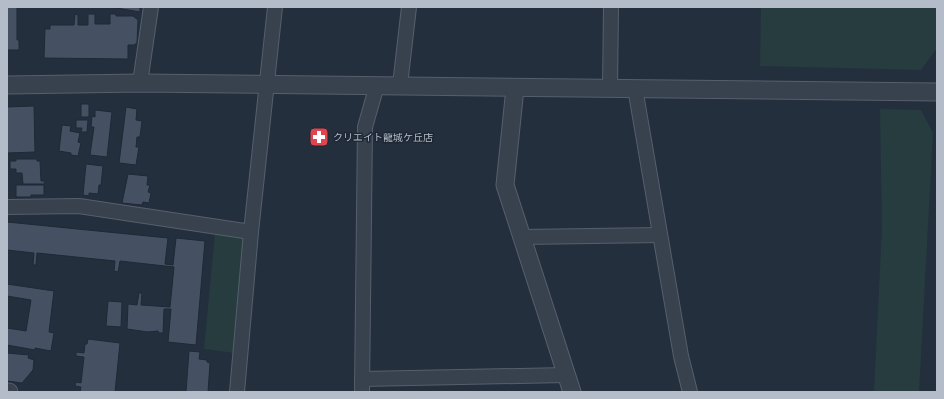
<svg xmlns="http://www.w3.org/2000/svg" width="944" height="399" font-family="Montserrat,'Noto Sans JP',sans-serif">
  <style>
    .green { fill: #263c3f }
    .building { fill: #455162; stroke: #1f2835 }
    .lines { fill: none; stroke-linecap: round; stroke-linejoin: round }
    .minor-casing { stroke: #565f6c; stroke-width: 16 }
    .tertiary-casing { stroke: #565f6c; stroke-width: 19 }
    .minor { stroke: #38414e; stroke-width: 14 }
    .tertiary { stroke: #38414e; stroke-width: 17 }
    .labels { text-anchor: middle; stroke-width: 3; stroke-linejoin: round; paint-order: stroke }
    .poi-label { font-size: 10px; fill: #b4bcc9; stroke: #1d2633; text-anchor: start }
  </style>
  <rect width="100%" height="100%" fill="#242f3e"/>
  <g class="green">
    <path d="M761 7H937V48L921 70 760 66Z"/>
    <path d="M880 109 921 110 933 133 919 392H874L882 228Z"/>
    <path d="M246 231 235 353 204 349 215 233Z"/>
  </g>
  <g class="building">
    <path d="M7 7H17V40H19V50H7Z"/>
    <path d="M111 7H140V12Z"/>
    <path d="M75 14 78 15V25H88V14H95V24H110V14H116V16H133L138 20 137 43 134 45H128V59L44 58 45 29H50V25H74Z"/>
    <rect x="81" y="104" width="8" height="13"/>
    <path d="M34 106 35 152 7 153V107Z"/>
    <path d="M126 107 137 109 136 120 142 121 140 137H137L136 147H139L136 165 119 163Z"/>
    <path d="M95 110 112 112 107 157 90 155 94 127H91L92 116 95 117Z"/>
    <path d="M76 120H88L87 132H81L82 128H76Z"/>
    <path d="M62 125 71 126 70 131 80 133 78 142 81 143 78 156 71 155V153L59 151Z"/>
    <path d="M16 159H37V161H40L41 181H45L44 184H23L22 173H16V169H10V161H16Z"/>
    <path d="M86 164 103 166 101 185H99L98 194 89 193V196L83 195Z"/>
    <path d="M128 174 148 176 147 185H150L148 192 151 193 149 203 143 202 142 205 122 203Z"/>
    <path d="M16 185H44V195H31V197H16Z"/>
    <path d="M7 222 168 238 165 264 173 265 176 238 205 241 196 345 168 342 171 309H164L163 333H159L158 331 148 332 127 329 128 304 137 305 139 293H142L141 305 170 307 174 267 120 261 118 272 114 271 115 261 37 253 36 265H33L34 253 7 250Z"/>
    <path d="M7 284 54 291 49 332 54 333 51 351 35 348V350L7 345V328L26 331 31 300 7 296Z"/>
    <path d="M108 301 122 302 121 327 106 326Z"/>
    <path d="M88 339 120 343 115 392H80L81 387 75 386 76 382 81 383 84 357 76 356V352L84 353 85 344H87Z"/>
    <path d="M189 351 200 352 199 359 207 360V362L210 363 208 392H186Z"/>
    <path d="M7 353 29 355 28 358 34 360 33 370 22 383 7 381Z"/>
  </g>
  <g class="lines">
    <defs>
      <g id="minor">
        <path d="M140 83 151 7"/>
        <path d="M400 85 409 7"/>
        <path d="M610 88 611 7"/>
        <path d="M635 88 681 356 690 392"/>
        <path d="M7 207 79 206 251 232"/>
        <path d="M522 237 660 235"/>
        <path d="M362 379 566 375"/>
        <path d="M237 392 251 232 275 7"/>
        <path d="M362 392 365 127 377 85"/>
      </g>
      <g id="tertiary">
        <path d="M7 85 140 83 937 92"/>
        <path d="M515 88 505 185 572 392"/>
        <path d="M7 392H9"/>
      </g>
    </defs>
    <use href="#minor" class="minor-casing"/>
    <use href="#tertiary" class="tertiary-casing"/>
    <use href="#minor" class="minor"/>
    <use href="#tertiary" class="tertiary"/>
  </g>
  <defs>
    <symbol id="pharmacy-square" viewBox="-11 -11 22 22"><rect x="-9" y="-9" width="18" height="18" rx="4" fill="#e0444e" stroke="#1d2633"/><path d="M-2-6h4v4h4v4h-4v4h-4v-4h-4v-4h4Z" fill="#fff"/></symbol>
  </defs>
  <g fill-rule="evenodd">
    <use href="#pharmacy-square" x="308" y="126" width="22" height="22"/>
  </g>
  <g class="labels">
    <g class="poi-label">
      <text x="333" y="141">クリエイト龍城ケ丘店</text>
    </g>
  </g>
  <rect width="944" height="399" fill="none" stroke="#b4bcc9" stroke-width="16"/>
</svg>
